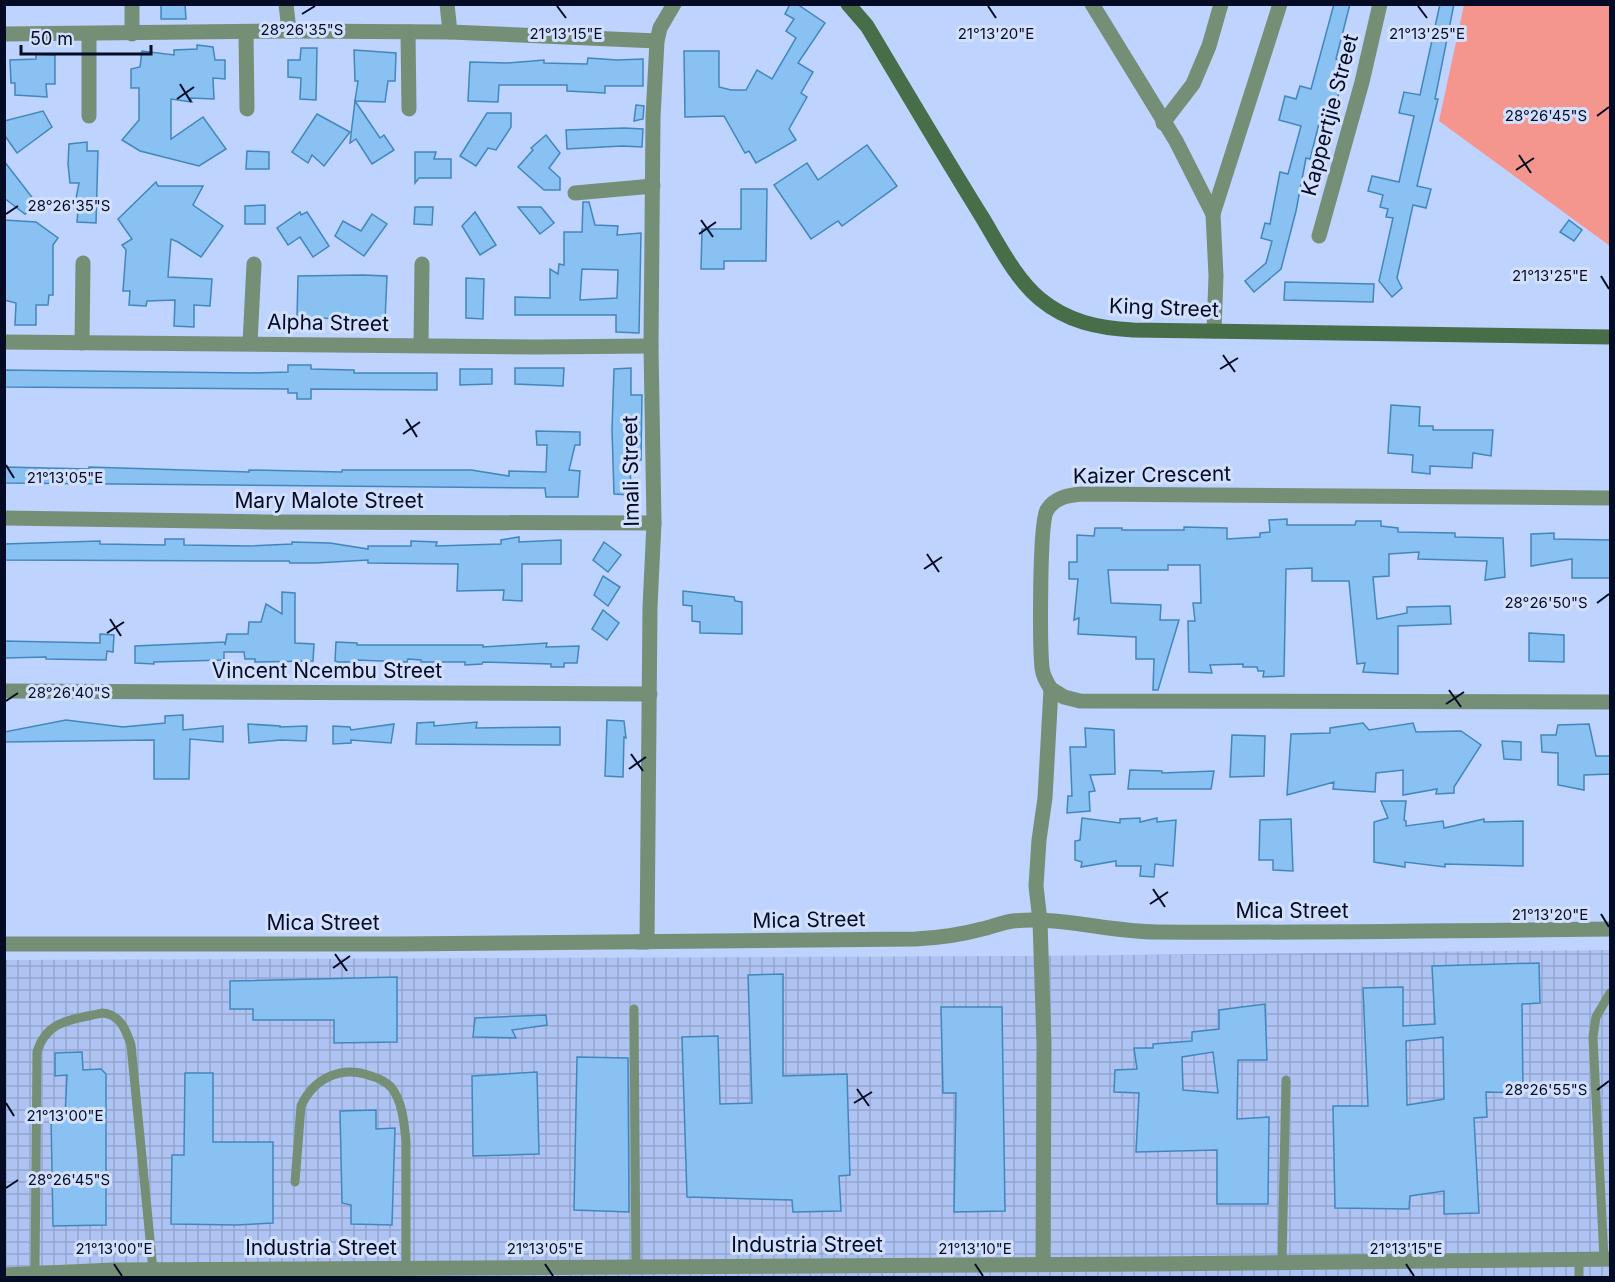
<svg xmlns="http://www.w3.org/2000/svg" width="1615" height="1282" font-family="Inter,sans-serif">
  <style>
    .industrial { fill: url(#industrial-grid) }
    .grass { fill: #f5968e }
    .building { fill: #88c1f2; stroke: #4386bc; stroke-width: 1.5; fill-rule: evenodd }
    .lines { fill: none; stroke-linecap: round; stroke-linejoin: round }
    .lane { stroke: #758f76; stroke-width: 9 }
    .street { stroke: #758f76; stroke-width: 15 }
    .secondary { stroke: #486e49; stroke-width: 15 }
    .ticks { fill: none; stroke: #040c25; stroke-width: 2 }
    .labels { text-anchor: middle; stroke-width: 6; stroke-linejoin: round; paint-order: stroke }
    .street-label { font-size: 21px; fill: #040c25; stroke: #d2e0fe }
    .ticks-label { font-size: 15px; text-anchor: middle; fill: #040c25; stroke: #d2e0fe; stroke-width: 6; stroke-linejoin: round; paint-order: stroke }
  </style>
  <defs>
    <pattern id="industrial-grid" width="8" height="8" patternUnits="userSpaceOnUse" patternTransform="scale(1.5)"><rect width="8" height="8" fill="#aec3f2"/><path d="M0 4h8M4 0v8" fill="none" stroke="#94a6cf"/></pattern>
  </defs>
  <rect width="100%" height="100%" fill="#bed3fe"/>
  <path class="industrial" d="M1610 950V1277H5L4 960 1025 956Z"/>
  <path class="grass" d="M1464 5H1610V246L1439 121Z"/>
  <g class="building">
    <path d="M161 4H185L186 19H161Z"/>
    <path d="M790 4H797L825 23 798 63 813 72 801 93 807 97 789 129 796 140 756 163 749 151 745 153 724 116 685 117 684 51H719V87L731 90H746L757 70 772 79 796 38 786 31 794 19 785 14Z"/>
    <path d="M1334 4H1350L1336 59 1347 62 1332 119 1321 116 1310 159 1306 158 1296 211 1281 269 1254 292 1245 281 1266 263 1272 241 1261 238 1265 223 1270 224 1280 172 1288 174 1301 126 1279 120 1285 96 1296 99 1300 86 1311 89Z"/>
    <path d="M1440 4H1454L1435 99H1438L1417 186 1431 189 1426 208 1413 205 1397 278 1402 288 1392 297 1379 281 1393 218 1386 217 1388 209 1380 207 1383 195 1368 191 1372 176 1399 182 1414 116 1399 113 1404 92 1420 95Z"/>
    <path d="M197 45 213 47 215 60H225V79L213 78 214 99 190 98 192 102 171 99V139L203 117 226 149 199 166 140 151 122 140 139 120V88H131V69L140 67 142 51 174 55V50L197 49Z"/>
    <path d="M301 48H317L316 100 300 99 301 78 288 77V60H300Z"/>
    <path d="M354 50 396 53 395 81H388L385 102 355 101 358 81H355Z"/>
    <path d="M36 54 55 55V84H46L47 97 15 95V83H11L10 60 36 59Z"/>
    <path d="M588 58 617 60 643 59V86H605V93L567 91V85H499L498 102 468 101 470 62 507 63 544 60V63L587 64Z"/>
    <path d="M355 101 380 138 384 135 394 150 372 164 356 139 350 143Z"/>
    <path d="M636 105 644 106 643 119 634 121Z"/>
    <path d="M43 111 52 127 17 153 5 136 4 121Z"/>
    <path d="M487 113H511V127L496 150 488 148 476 166 460 156Z"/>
    <path d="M317 114 350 132 324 166 312 155 308 163 292 152Z"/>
    <path d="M624 128 643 129 642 147 622 146 567 149 566 130Z"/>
    <path d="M546 135 560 153 549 168 560 178V190H544L518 167 533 150 531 148Z"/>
    <path d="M87 142V151H98L96 223 77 222 78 210 74 209 79 183H70L68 164 69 144Z"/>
    <path d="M867 145 897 186 842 226 838 221 811 239 774 185 807 163 818 180Z"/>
    <path d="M247 151 269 152V169H246Z"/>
    <path d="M415 152H436L434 159H451V178H419L415 183Z"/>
    <path d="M4 161 38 205 25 214 4 198Z"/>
    <path d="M156 182 158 186H203L193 205 223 226 201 257 178 242 171 239 168 277 212 279 210 306 194 305V327L174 326 175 300 147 301 146 306 129 305 130 291H123L126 250 122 245 132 239 118 219Z"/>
    <path d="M741 189H767L766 261H724V269H701L702 229H741Z"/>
    <path d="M583 202H589L595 225 618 226 617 235 641 233 639 333 616 332V315H515V297L550 298V269L558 274 559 264 564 265V232H582ZM582 269 618 270 617 298 580 300Z"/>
    <path d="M265 205V224H245V206Z"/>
    <path d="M415 207H433L432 225 414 224Z"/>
    <path d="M518 207H541L554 223 540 234Z"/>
    <path d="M300 212 301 215 307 212 329 246 313 257 300 237 288 245 277 228Z"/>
    <path d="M475 212 496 245 480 255 462 226Z"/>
    <path d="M372 214 387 224 364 256 335 236 343 221 361 231Z"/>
    <path d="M4 220 36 222 58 238 53 245V295H49L48 305H36V325H15L16 303 4 300Z"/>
    <path d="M1569 220 1582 230 1574 241 1560 232Z"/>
    <path d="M363 275 387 276 385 321 297 317 298 276Z"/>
    <path d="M466 278 484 279 483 319 466 318Z"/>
    <path d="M1285 282 1374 284 1373 302 1284 300Z"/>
    <path d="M288 365H311V369L354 370V373H437V390L311 389V399H297V393H288V389L4 387V370L250 373 288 372Z"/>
    <path d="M515 368H564L563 386 515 384Z"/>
    <path d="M631 368V395H642L641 460H630L631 495 614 494 612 430 614 369Z"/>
    <path d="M460 369H492V384L460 385Z"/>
    <path d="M1391 405 1420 407 1419 426H1433V430H1493L1491 456 1473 453 1472 468 1430 466V474L1412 472 1413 455 1388 453Z"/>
    <path d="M536 431 580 432V445H575L569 470 580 471 578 497H546L545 488 5 483V467L89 469V467L249 472V470L342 472V470H471L509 476V471L546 472 547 445H537Z"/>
    <path d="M1287 519V525H1355L1356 521H1381V526L1398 528V532L1455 533V537L1503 538 1505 577 1485 580 1487 561 1418 559 1419 552 1389 554V576L1373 577 1377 619 1407 613V607L1450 606 1451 624 1398 626V674L1363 672 1365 663 1357 664 1349 581H1312V568L1286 569 1284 676 1263 677 1264 671H1258L1257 667H1243V664L1210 665 1212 673 1189 672 1188 621H1195L1193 603H1201L1200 565H1168V570H1108L1111 603 1161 605 1160 620H1179L1158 690H1153L1154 659H1136V637L1078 634 1079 618 1074 620 1078 579H1069V562H1077V535L1094 536 1095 528H1122V530H1184V527L1227 528V539L1260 537V533L1270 532 1269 520Z"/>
    <path d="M1554 533V539L1611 540V578H1572V559L1531 566V534Z"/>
    <path d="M519 537V542L561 540V564H522V601L503 600 504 590 457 591 458 564 368 563V560L316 563H290L289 561 4 560V544L100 541V544L165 545V539H184V545L249 546 292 544V542L330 543 368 549V546H411V541L437 542 436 546 501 544V540Z"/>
    <path d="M604 542 621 555 608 572 593 560Z"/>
    <path d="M603 576 620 587 608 606 594 595Z"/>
    <path d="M683 591 734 597 735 601 742 602V634L700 633V622L692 621V606L683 605Z"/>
    <path d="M282 592 295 593V643L314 644 313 661 255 662V659H245L244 652H224V660L154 662V664L135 663V646L225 642V645L227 634H248L249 622H261L266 604 282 614Z"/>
    <path d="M603 610 619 623 607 640 592 629Z"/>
    <path d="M1529 633 1564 635V662L1529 661Z"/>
    <path d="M100 634 114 635 113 652 107 651 106 660 46 659V657L4 658V641L100 643Z"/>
    <path d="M336 642 357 643V645H483V647L547 643 546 647 579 646 577 663H564V667H551V664L483 662 482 664 465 665V662H421V660L408 659 407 662 357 660V662H338L335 661Z"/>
    <path d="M183 715V730L223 726V742L190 739 189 779H154V740L4 742V732L66 720 123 727 165 723V716Z"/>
    <path d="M607 720 624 721 626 738 624 737 623 777 605 776Z"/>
    <path d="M434 722V726L477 722 476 728 560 727V745L416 744 417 723Z"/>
    <path d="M1363 723 1369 730 1413 723 1416 732 1461 731 1481 745 1454 787V793L1436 794 1437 789 1403 795V770L1376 773 1375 792 1333 789 1334 782 1287 795 1291 734 1330 733V728Z"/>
    <path d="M248 724 280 726V727L307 726 306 741 281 740 249 743Z"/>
    <path d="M394 724 391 743 351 740V743L333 744V726L350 727 351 730Z"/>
    <path d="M1589 724 1596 756H1611V774L1584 775V790L1558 785V753L1542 752 1541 735H1556L1558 725Z"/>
    <path d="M1085 728 1114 730 1115 774 1090 775 1095 791 1089 792 1090 811 1067 813 1068 796H1072L1070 747H1086Z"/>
    <path d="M1232 735 1265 736 1264 776 1230 777Z"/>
    <path d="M1502 741 1521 742V760L1504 759Z"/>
    <path d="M1130 770 1162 771V773L1214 771 1211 789H1128Z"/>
    <path d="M1381 801H1406L1404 820 1406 821V826L1443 821 1444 828 1484 819V822L1523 821V866L1445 864V867L1405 862V867L1374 862V822L1388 818Z"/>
    <path d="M1082 818 1120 823V819L1140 818V822L1157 818V822L1176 820 1173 866 1155 864 1154 877 1140 876 1141 866H1116V861L1081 867 1082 862 1075 860V841L1080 840Z"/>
    <path d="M1291 819 1293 871 1273 870V860H1259L1260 820Z"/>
    <path d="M1539 963 1540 1003 1522 1004 1523 1093 1486 1092 1487 1117 1474 1118 1479 1213 1444 1214V1191L1410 1196 1409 1209 1335 1208 1333 1106H1368L1363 988 1403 987V1026L1435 1024 1432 966ZM1443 1037 1444 1099 1407 1105 1406 1041Z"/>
    <path d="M783 974V1076L847 1074 850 1175 839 1176 841 1211 793 1212 792 1200 687 1197 682 1037 718 1036 720 1104 752 1103 748 975Z"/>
    <path d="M397 977V1042L334 1043V1020H253V1009H230V981Z"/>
    <path d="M1265 1004 1267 1060H1238L1237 1119 1269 1117 1268 1204H1217V1150L1136 1152 1139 1093 1114 1092 1115 1070 1137 1069 1134 1048H1153V1044L1192 1041V1032L1219 1029V1010ZM1213 1052 1218 1093 1183 1090 1182 1057Z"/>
    <path d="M941 1007H1002L1005 1211 954 1212 956 1093H943Z"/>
    <path d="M546 1015 547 1025 512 1030 516 1038 473 1037 475 1018Z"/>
    <path d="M82 1052 83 1070 101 1069 106 1074V1225L53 1226 51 1117 65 1116 67 1075 55 1076V1053Z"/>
    <path d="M577 1057 628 1058 629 1212 574 1210Z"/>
    <path d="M537 1072 539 1154 473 1156 472 1076Z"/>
    <path d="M185 1073H213V1142H273V1223L237 1225 171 1224 172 1155H184Z"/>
    <path d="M376 1110V1129L395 1128 392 1225 351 1224V1205L342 1203 340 1111Z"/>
  </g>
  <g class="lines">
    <g class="lane">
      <path d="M634 1009 636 1267"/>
      <path d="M295 1182 301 1106C314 1078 341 1065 371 1076 378 1078 386 1082 391 1087 403 1102 404 1124 406 1141V1268"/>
      <path d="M1579 1259V1278"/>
      <path d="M1604 1259 1593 1037 1596 1017 1610 993"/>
      <path d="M1282 1262 1286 1080"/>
      <path d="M35 1273 37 1052C47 1019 73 1020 102 1013 120 1014 126 1030 131 1045L153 1270"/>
    </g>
    <g class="street">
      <path d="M286 4 289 31"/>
      <path d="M447 4 450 32"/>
      <path d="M1092 4 1176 141 1213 214"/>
      <path d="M408 32 409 109"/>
      <path d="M246 33 247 109"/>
      <path d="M4 34 289 31 450 32 657 41"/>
      <path d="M132 34V4"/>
      <path d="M89 116V34"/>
      <path d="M1163 123 1193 84 1209 46 1221 4"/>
      <path d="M575 193 653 186"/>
      <path d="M1319 236 1362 82 1380 4"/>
      <path d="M1214 331 1216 276 1213 214 1280 4"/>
      <path d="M4 342 536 347 651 346"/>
      <path d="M82 343 83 263"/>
      <path d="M250 343 254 264"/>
      <path d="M421 345 422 264"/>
      <path d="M1610 498 1083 494C1069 495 1055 497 1047 510 1039 523 1040 647 1042 668 1043 676 1047 683 1051 689L1064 697 1080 701 1610 702"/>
      <path d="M4 518 265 522 654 523"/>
      <path d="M4 691 650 694"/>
      <path d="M638 942H647L650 607 654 523 651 346 653 117 657 41 660 28 674 4"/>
      <path d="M4 944H395L915 939C938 938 960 935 982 929 992 927 1003 922 1013 921 1061 916 1109 932 1157 932 1308 933 1459 931 1610 929"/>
      <path d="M1043 1263 1044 1044 1040 921 1036 886 1039 840 1045 798 1051 689"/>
      <path d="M4 1275 113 1270 1153 1264 1610 1259"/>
    </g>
    <path class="secondary" d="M848 4 867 26 876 41C911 100 946 159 982 217 999 245 1015 278 1040 299 1068 322 1098 328 1133 330L1610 337"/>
  </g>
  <path class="ticks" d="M557 6 566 18M988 6 996 18M1418 6 1427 18M302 14 315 6M180 84 191 102M177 99 194 87M1597 116 1609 107M1519 155 1531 173M1516 170 1534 158M6 214 18 206M701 220 713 237M699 234 716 222M1601 276 1609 289M1223 355 1235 372M1220 369 1238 358M406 419 417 437M403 434 420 422M6 465 14 478M927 554 939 572M924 569 942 557M1597 603 1609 594M110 619 121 636M107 633 124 622M1449 690 1461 707M6 701 18 693M1446 704 1464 692M631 754 643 771M629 769 646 757M1153 889 1165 907M1150 904 1168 892M1601 914 1609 927M335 954 347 971M333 968 350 956M857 1089 869 1106M1597 1090 1609 1081M6 1103 14 1116M854 1103 872 1092M6 1188 18 1180M114 1264 122 1276M545 1264 553 1276M975 1264 983 1276M1406 1264 1414 1276"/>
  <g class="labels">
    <g class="street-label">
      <text transform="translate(1330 115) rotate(-75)" y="7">Kappertjie Street</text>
      <text transform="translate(1164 308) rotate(2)" y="7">King Street</text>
      <text transform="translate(328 323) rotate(1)" y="7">Alpha Street</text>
      <text transform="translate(631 471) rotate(-91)" y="7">Imali Street</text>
      <text transform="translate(1152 475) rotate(-1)" y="7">Kaizer Crescent</text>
      <text x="329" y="508">Mary Malote Street</text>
      <text x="327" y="678">Vincent Ncembu Street</text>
      <text x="1292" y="918">Mica Street</text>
      <text transform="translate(809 920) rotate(-1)" y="7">Mica Street</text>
      <text x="323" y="930">Mica Street</text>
      <text x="807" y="1252">Industria Street</text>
      <text x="321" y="1255">Industria Street</text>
    </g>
  </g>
  <g class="ticks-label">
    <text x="302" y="35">28°26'35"S</text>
    <text x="566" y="39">21°13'15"E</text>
    <text x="996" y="39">21°13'20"E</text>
    <text x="1427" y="39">21°13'25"E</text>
    <text x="1546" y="121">28°26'45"S</text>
    <text x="69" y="211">28°26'35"S</text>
    <text x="1550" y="281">21°13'25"E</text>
    <text x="65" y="483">21°13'05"E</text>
    <text x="1546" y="608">28°26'50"S</text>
    <text x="69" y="698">28°26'40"S</text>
    <text x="1550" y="920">21°13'20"E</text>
    <text x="1546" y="1095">28°26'55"S</text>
    <text x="65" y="1121">21°13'00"E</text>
    <text x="69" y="1185">28°26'45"S</text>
    <text x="114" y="1254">21°13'00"E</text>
    <text x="545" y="1254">21°13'05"E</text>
    <text x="975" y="1254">21°13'10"E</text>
    <text x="1406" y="1254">21°13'15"E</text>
  </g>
  <rect width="1615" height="1282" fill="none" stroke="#040c25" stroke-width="12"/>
  <path d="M21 45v9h130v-9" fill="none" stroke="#040c25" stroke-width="3"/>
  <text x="30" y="45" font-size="18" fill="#040c25" stroke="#d2e0fe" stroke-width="4.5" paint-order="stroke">50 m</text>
</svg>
